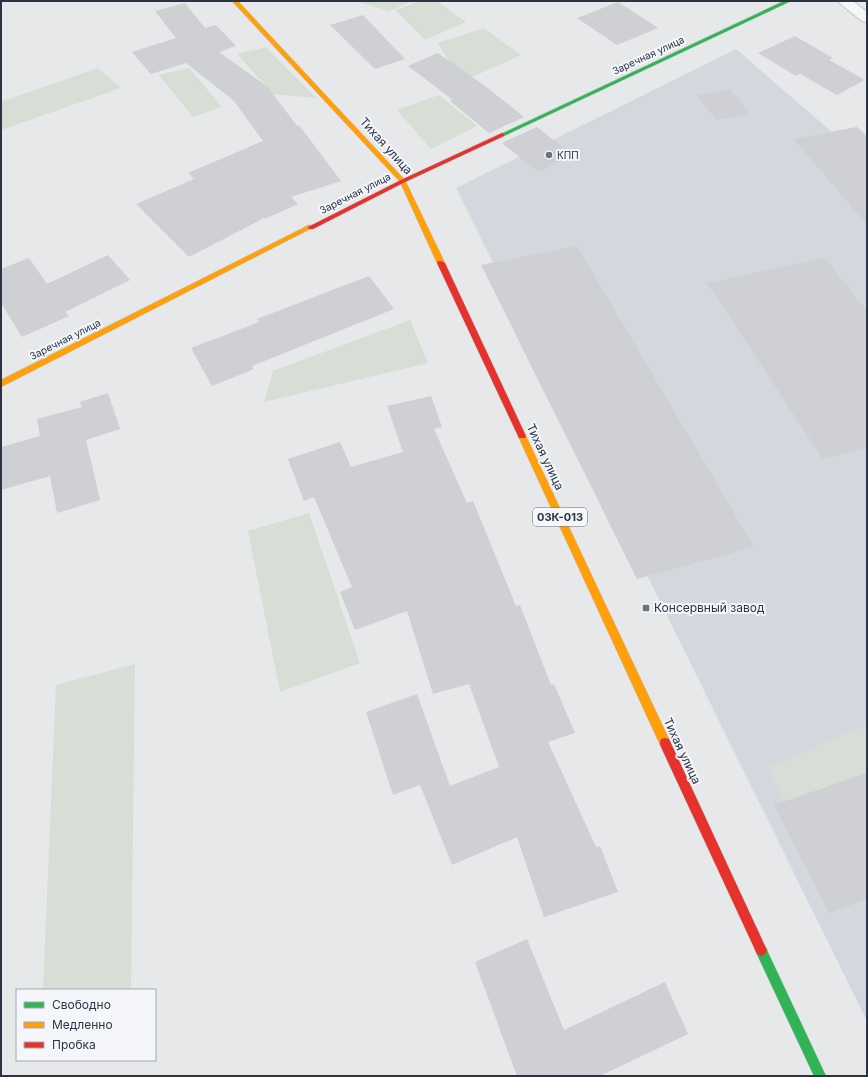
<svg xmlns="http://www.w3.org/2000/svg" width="868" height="1077" font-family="Inter,sans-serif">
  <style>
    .built { fill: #d4d7dd }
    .green { fill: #d6ded6 }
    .building { fill: #ced0d3 }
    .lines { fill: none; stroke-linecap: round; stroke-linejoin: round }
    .street-casing { stroke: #c4c6c8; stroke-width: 2 }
    .fast-casing { stroke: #c4c6c8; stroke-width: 1 }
    .slow-casing { stroke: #c4c6c8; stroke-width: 1 }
    .jam-casing { stroke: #c4c6c8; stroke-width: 1 }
    .street { fill: #f5f6f7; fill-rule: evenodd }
    .fast { fill: #30b455; fill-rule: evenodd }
    .slow { fill: #ff9f0a; fill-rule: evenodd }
    .jam { fill: #e5322d; fill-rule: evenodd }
    .poi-dot { fill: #6c737f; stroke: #f4f6f9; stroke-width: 1.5 }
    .labels { text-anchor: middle; stroke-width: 4; stroke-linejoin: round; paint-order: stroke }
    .far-street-label { font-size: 10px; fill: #2b3445; stroke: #f4f6f9 }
    .far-poi-label { font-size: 10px; fill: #2b3445; stroke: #f4f6f9; text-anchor: start }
    .shield { fill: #f4f6f9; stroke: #676e7b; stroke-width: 1 }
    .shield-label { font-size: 11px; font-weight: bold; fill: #2b3445 }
    .street-label { font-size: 12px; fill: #2b3445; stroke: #f4f6f9 }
    .poi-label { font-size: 12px; fill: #2b3445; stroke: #f4f6f9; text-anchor: start }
  </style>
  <rect width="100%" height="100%" fill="#e6e8ea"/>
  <path class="built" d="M736 49 832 132 857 127 867 137V1021L456 188Z"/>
  <g class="green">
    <path d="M356 1H413L389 11Z"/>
    <path d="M422 1H437L466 22 425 40 395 10Z"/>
    <path d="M484 28 521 55 461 82 438 43Z"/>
    <path d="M266 47 316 98 273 94 237 54Z"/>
    <path d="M98 68 121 88 1 130V102Z"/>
    <path d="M189 68 222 107 193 117 159 75Z"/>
    <path d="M439 95 477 126 431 149 397 110Z"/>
    <path d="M410 320 428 363 264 402 273 371Z"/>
    <path d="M309 513 360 663 280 692 248 531Z"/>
    <path d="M135 664 131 990H43L56 685Z"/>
    <path d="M867 724V846L818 866 768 768Z"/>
  </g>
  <g class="building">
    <path d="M618 2 658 28 617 45 577 18Z"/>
    <path d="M185 3 205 28 216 25 236 46 219 52 268 87 297 126 299 125 341 181 291 197 298 204 265 219 264 218 189 257 136 204 194 179 188 173 263 141 234 101 186 63 151 74 132 52 176 38 155 11Z"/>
    <path d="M363 15 405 59 375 69 330 25Z"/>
    <path d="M795 36 833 58 829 60 865 80 837 95 800 74 796 76 758 53Z"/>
    <path d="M438 53 485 86 524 117 489 133 450 101 453 100 408 66Z"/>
    <path d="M730 89 750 114 716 120 697 95Z"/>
    <path d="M537 127 573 155 538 172 502 143Z"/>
    <path d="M857 127 867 137V225L794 139Z"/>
    <path d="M577 246 754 547 637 579 481 265Z"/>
    <path d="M108 255 130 280 65 312 69 316 22 337 1 303V269L29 258 47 284Z"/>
    <path d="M825 258 867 311V447L823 459 707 283Z"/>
    <path d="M369 276 394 309 252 366 254 369 212 386 191 348 259 322 257 319Z"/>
    <path d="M108 393 120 429 86 440 100 500 57 513 50 476 1 490V447L40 436 37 419 82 407 80 402Z"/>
    <path d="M431 396 442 427 434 429 467 503 473 501 516 606 520 605 551 685 554 684 575 733 548 742 596 847 600 846 618 892 544 917 517 837 452 865 420 785 393 795 366 712 417 694 450 786 499 767 469 684 433 694 407 611 355 630 340 592 352 587 314 497 304 501 288 459 340 442 351 467 403 452 387 406Z"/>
    <path d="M867 773V899L829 913 774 805Z"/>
    <path d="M527 939 564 1030 665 982 688 1034 600 1076H517L475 962Z"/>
  </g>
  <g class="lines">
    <defs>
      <path id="street" d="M837 1H853L867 12V22L862 21Z"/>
      <g id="fast">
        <path d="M784 1H791L504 136 499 135Z"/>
        <path d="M761 944 765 946 826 1076H814L755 950 757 946Z"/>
      </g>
      <g id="slow">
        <path d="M232 1H238L405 180 445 263 444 265H441L437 263 400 182Z"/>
        <path d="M309 225H313L314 227 1 387V380Z"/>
        <path d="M522 433 526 436 669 739 670 743 669 747 665 748 661 747 518 436Z"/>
      </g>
      <g id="jam">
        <path d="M502 133 504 134V136L405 182 313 229H309L308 227 401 180Z"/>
        <path d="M438 261H441L445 263 526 436 525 438H519L518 436 437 263Z"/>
        <path d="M665 738 669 739 765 946 767 950 765 954 761 956 757 954 661 747 660 743 661 739Z"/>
      </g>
    </defs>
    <use href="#street" class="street-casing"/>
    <use href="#fast" class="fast-casing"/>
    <use href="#slow" class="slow-casing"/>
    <use href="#jam" class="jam-casing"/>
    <use href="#street" class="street"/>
    <use href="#fast" class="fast"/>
    <use href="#slow" class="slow"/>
    <use href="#jam" class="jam"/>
  </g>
  <g class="poi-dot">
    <circle cx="549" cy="155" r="4"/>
    <rect x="642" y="604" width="8" height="8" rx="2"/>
  </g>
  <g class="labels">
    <g class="far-street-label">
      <text transform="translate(648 55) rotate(-25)" y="4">Заречная улица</text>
      <text transform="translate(355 193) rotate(-27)" y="4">Заречная улица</text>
      <text transform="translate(65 339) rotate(-27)" y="4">Заречная улица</text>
    </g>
    <g class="far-poi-label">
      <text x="557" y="159">КПП</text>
    </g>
    <rect class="shield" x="533" y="508" width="54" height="18" rx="3"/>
    <g class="shield-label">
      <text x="560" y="521">03К-013</text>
    </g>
    <g class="street-label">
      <text transform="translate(386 146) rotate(48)" y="4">Тихая улица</text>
      <text transform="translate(545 457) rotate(65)" y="4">Тихая улица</text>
      <text transform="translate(682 751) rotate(65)" y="4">Тихая улица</text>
    </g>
    <g class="poi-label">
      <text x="654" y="612">Консервный завод</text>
    </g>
  </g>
  <rect width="868" height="1077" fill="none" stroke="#2b3445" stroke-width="4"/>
  <rect x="16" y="989" width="140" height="72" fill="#f4f6f9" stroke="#a4a8b1"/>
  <rect x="24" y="1002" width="20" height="6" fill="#30b455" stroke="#a4a8b1"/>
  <text x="52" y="1009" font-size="12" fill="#2b3445">Свободно</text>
  <rect x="24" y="1022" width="20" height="6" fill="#ff9f0a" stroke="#a4a8b1"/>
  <text x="52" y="1029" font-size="12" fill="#2b3445">Медленно</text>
  <rect x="24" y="1042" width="20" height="6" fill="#e5322d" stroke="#a4a8b1"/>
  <text x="52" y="1049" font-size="12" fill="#2b3445">Пробка</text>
</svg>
